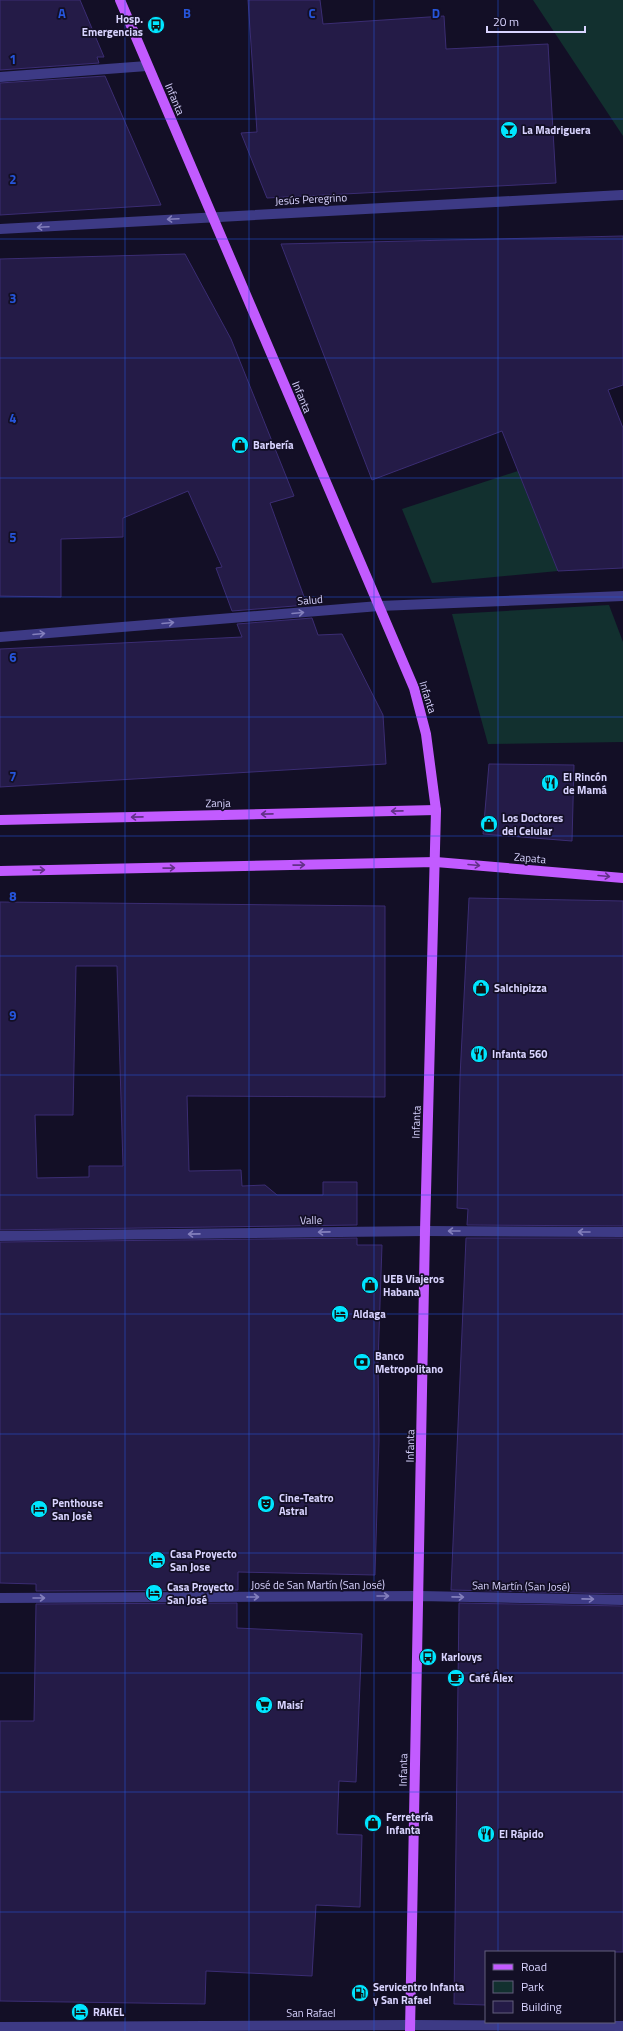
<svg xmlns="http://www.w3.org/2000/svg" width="623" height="2031" font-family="'Titillium Web',sans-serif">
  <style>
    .green { fill: #12302f }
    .building { fill: #241b47; stroke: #3b2d73; fill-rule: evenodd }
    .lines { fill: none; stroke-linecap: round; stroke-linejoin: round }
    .minor { stroke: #3d3a85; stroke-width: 10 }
    .major { stroke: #c25bff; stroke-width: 10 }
    .oneway { stroke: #837fbc }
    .oneway2 { stroke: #623188 }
    .grid { fill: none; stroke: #2655da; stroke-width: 1; stroke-opacity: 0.55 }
    .labels { text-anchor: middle; stroke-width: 3.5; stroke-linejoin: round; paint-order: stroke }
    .poi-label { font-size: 11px; font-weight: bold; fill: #d9d4ff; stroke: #130f26; text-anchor: start }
    .street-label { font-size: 11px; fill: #d9d4ff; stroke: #130f26 }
    .grid-label { font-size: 13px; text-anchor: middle; font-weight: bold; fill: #2655da; stroke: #130f26; stroke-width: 3.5; stroke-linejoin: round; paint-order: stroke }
  </style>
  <rect width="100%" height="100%" fill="#130f26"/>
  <g class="green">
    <path d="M533 0H623V136Z"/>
    <path d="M518 471 558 571 432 583 402 509Z"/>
    <path d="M609 605 623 642V742L488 744 452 614Z"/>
  </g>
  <g class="building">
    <path d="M0 0H80L104 57H97L99 63 0 70Z"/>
    <path d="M248 0H320L323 24 444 16 446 49 548 44 556 183 267 198 241 133 257 132Z"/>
    <path d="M105 76 161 205 0 215V83Z"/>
    <path d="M623 236V385L608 390 623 428V568L558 571 502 431 372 480 281 244Z"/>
    <path d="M185 254 231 339 294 496 270 503 307 605 232 611 216 568 222 567 188 491 123 518V537L61 539V597L0 596V259Z"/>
    <path d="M312 618 318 635 342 634 383 715 386 764 0 787V649L242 637 237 624Z"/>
    <path d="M489 764 574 765 572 841 483 834Z"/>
    <path d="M469 898 623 901V1226L467 1225 468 1209 457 1208 460 1077Z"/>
    <path d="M0 902 385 906V1097L187 1096 189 1171 241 1170 242 1186 265 1185 277 1195H323V1182H357V1225L0 1230ZM76 966H117L123 1166H89V1177L37 1178 35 1115H73Z"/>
    <path d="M357 1238V1245H382L378 1362 379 1441 375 1575 238 1572V1590L36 1591V1584L0 1583V1242Z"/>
    <path d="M466 1238H623V1594L451 1590Z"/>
    <path d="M237 1603V1628L362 1634 356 1782 339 1781 337 1834 362 1835 360 1907 316 1905 312 1976 206 1971 205 2004 0 2001V1721H34L36 1604Z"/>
    <path d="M459 1603 623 1606V1952H486V2005L454 2004Z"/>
  </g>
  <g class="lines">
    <g class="minor">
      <path d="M0 77 147 66"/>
      <path d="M0 229 622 195"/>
      <path d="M0 637 379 606 623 596"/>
      <path d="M0 1236 425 1231 623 1232"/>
      <path d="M0 1598 419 1596 623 1600"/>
      <path d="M0 2027 410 2025 623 2026"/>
    </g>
    <g class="major">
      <path d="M120 0 414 688 426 734 436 810 425 1231 410 2031"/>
      <path d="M0 820 436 810"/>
      <path d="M0 871 436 862 623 878"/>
    </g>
  </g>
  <defs><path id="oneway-shaft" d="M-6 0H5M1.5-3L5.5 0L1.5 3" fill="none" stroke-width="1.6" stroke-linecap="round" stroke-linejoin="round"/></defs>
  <g class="oneway">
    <use href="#oneway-shaft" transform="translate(173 219) rotate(177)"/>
    <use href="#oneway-shaft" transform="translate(43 227) rotate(177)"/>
    <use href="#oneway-shaft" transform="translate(298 613) rotate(-5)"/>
    <use href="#oneway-shaft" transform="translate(168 623) rotate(-5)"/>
    <use href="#oneway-shaft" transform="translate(39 634) rotate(-5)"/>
    <use href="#oneway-shaft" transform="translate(454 1231) rotate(-180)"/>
    <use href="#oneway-shaft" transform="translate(324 1232) rotate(179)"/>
    <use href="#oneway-shaft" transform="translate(584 1232) rotate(-180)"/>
    <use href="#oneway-shaft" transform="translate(194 1234) rotate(179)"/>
    <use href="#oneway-shaft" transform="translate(383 1596)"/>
    <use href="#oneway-shaft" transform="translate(253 1597)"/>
    <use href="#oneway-shaft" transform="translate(458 1597) rotate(1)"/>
    <use href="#oneway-shaft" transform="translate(39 1598)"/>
    <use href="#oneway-shaft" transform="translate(588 1599) rotate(1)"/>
  </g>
  <g class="oneway2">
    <use href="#oneway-shaft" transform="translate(397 811) rotate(179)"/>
    <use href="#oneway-shaft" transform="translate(267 814) rotate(179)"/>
    <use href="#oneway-shaft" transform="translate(137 817) rotate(179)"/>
    <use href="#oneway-shaft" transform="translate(299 865) rotate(-1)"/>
    <use href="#oneway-shaft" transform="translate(474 865) rotate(5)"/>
    <use href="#oneway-shaft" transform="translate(169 868) rotate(-1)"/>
    <use href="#oneway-shaft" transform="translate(39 870) rotate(-1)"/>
    <use href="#oneway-shaft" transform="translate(604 876) rotate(5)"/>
  </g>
  <path class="grid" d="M125 0V2031M249 0V2031M374 0V2031M498 0V1952M0 119H623M0 239H623M0 358H623M0 478H623M0 597H623M0 717H623M0 836H623M0 956H623M0 1075H623M0 1195H623M0 1314H623M0 1434H623M0 1553H623M0 1673H623M0 1792H623M0 1912H623M498 2022V2031"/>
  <defs>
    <symbol id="bus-disc" viewBox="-11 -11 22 22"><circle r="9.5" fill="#00e5ff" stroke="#130f26"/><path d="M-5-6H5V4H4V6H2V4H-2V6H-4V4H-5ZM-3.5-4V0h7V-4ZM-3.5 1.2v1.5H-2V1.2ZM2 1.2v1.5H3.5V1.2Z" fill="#111"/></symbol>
    <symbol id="bar-disc" viewBox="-11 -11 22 22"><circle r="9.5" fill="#00e5ff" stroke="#130f26"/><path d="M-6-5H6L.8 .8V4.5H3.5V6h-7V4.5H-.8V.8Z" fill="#111"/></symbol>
    <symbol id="shop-disc" viewBox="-11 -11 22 22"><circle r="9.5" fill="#00e5ff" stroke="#130f26"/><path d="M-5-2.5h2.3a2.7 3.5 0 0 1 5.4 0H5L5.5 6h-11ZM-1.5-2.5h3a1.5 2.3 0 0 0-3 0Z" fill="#111"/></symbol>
    <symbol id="restaurant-disc" viewBox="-11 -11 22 22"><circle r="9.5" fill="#00e5ff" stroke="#130f26"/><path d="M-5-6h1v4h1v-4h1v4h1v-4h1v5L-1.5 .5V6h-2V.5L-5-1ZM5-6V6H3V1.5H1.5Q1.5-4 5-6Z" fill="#111"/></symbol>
    <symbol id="hotel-disc" viewBox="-11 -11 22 22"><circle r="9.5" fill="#00e5ff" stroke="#130f26"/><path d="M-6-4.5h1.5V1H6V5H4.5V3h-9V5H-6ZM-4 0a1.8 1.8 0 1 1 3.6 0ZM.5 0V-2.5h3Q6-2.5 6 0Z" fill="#111"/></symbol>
    <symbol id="bank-disc" viewBox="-11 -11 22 22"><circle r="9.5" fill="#00e5ff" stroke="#130f26"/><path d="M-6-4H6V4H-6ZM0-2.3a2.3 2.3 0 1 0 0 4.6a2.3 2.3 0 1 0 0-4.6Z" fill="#111"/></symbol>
    <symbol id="theatre-disc" viewBox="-11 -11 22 22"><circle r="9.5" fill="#00e5ff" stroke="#130f26"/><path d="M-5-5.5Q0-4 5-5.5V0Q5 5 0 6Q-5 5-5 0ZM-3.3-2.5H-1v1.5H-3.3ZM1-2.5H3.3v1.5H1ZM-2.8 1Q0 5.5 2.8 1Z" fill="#111"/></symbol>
    <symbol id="cafe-disc" viewBox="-11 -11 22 22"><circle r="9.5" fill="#00e5ff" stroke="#130f26"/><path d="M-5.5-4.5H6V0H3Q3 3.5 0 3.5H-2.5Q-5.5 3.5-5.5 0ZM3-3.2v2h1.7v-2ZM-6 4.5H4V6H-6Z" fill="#111"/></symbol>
    <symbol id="supermarket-disc" viewBox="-11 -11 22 22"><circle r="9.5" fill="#00e5ff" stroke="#130f26"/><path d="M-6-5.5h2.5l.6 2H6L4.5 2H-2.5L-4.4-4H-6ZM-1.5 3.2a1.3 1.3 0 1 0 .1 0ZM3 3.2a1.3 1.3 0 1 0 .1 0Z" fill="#111"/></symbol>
    <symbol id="fuel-disc" viewBox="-11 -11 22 22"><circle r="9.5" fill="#00e5ff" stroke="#130f26"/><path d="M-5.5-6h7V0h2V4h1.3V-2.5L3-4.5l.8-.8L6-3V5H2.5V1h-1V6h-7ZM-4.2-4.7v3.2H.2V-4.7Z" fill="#111"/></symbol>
  </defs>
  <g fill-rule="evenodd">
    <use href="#bus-disc" x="146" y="15" width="20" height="20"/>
    <use href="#bar-disc" x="499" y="120" width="20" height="20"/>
    <use href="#shop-disc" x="230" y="435" width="20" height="20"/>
    <use href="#restaurant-disc" x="540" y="773" width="20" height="20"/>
    <use href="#shop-disc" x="479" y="814" width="20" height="20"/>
    <use href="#shop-disc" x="471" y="978" width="20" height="20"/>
    <use href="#restaurant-disc" x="469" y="1044" width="20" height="20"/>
    <use href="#shop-disc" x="360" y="1275" width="20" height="20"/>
    <use href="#hotel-disc" x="330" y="1304" width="20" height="20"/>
    <use href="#bank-disc" x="352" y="1352" width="20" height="20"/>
    <use href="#theatre-disc" x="256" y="1494" width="20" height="20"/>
    <use href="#hotel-disc" x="29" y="1499" width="20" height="20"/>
    <use href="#hotel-disc" x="147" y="1550" width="20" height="20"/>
    <use href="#hotel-disc" x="144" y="1583" width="20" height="20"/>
    <use href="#bus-disc" x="418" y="1647" width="20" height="20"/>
    <use href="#cafe-disc" x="446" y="1668" width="20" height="20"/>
    <use href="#supermarket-disc" x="254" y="1695" width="20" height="20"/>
    <use href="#shop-disc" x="363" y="1813" width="20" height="20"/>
    <use href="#restaurant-disc" x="476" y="1824" width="20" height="20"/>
    <use href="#fuel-disc" x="350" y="1983" width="20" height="20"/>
    <use href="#hotel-disc" x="70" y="2002" width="20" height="20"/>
  </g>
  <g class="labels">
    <g class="poi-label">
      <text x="143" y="23" text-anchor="end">Hosp.<tspan x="143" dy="13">Emergencias</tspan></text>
      <text x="522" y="134">La Madriguera</text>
      <text x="253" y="449">Barbería</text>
      <text x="563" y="781">El Rincón<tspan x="563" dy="13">de Mamá</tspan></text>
      <text x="502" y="822">Los Doctores<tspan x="502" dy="13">del Celular</tspan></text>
      <text x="494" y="992">Salchipizza</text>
      <text x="492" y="1058">Infanta 560</text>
      <text x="383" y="1283">UEB Viajeros<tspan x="383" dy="13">Habana</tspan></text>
      <text x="353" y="1318">Aldaga</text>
      <text x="375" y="1360">Banco<tspan x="375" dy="13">Metropolitano</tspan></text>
      <text x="279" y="1502">Cine-Teatro<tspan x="279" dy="13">Astral</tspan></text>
      <text x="52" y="1507">Penthouse<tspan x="52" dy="13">San Josè</tspan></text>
      <text x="170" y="1558">Casa Proyecto<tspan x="170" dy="13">San Jose</tspan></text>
      <text x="167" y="1591">Casa Proyecto<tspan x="167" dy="13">San José</tspan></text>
      <text x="441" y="1661">Karlovys</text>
      <text x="469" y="1682">Café Álex</text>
      <text x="277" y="1709">Maisí</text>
      <text x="386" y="1821">Ferretería<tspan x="386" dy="13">Infanta</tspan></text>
      <text x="499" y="1838">El Rápido</text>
      <text x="373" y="1991">Servicentro Infanta<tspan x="373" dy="13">y San Rafael</tspan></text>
      <text x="93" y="2016">RAKEL</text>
    </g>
    <g class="street-label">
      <text transform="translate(175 99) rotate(67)" y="4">Infanta</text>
      <text transform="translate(311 199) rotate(-3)" y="4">Jesús Peregrino</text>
      <text transform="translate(302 397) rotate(67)" y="4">Infanta</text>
      <text transform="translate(310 600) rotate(-5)" y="4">Salud</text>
      <text transform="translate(428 697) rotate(73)" y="4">Infanta</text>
      <text transform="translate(218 803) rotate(-1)" y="4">Zanja</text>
      <text transform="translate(530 858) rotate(5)" y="4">Zapata</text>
      <text transform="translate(416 1122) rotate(-88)" y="4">Infanta</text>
      <text transform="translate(311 1220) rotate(-1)" y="4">Valle</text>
      <text transform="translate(410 1446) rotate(-89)" y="4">Infanta</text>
      <text x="318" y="1589">José de San Martín (San José)</text>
      <text transform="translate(521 1586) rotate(1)" y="4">San Martín (San José)</text>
      <text transform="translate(403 1770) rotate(-89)" y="4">Infanta</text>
      <text x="311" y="2017">San Rafael</text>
    </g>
  </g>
  <g class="grid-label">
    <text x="62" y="18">A</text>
    <text x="187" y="18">B</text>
    <text x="312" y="18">C</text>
    <text x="436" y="18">D</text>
    <text x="13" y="64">1</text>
    <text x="13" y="184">2</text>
    <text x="13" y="303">3</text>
    <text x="13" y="423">4</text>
    <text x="13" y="542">5</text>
    <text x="13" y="662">6</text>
    <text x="13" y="781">7</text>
    <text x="13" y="901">8</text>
    <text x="13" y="1020">9</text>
  </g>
  <rect x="485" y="1951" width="130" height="72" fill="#130f26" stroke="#625e7d"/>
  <rect x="493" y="1964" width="20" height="6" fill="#c25bff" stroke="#625e7d"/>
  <text x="521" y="1971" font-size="12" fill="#d9d4ff">Road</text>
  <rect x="493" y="1981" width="20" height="12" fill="#12302f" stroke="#625e7d"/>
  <text x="521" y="1991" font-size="12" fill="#d9d4ff">Park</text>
  <rect x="493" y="2001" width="20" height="12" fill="#241b47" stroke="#625e7d"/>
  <text x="521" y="2011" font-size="12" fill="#d9d4ff">Building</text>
  <path d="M487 26v6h98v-6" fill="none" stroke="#d9d4ff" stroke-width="2"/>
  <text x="493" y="26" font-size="12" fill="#d9d4ff" stroke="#130f26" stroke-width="3" paint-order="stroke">20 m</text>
</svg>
